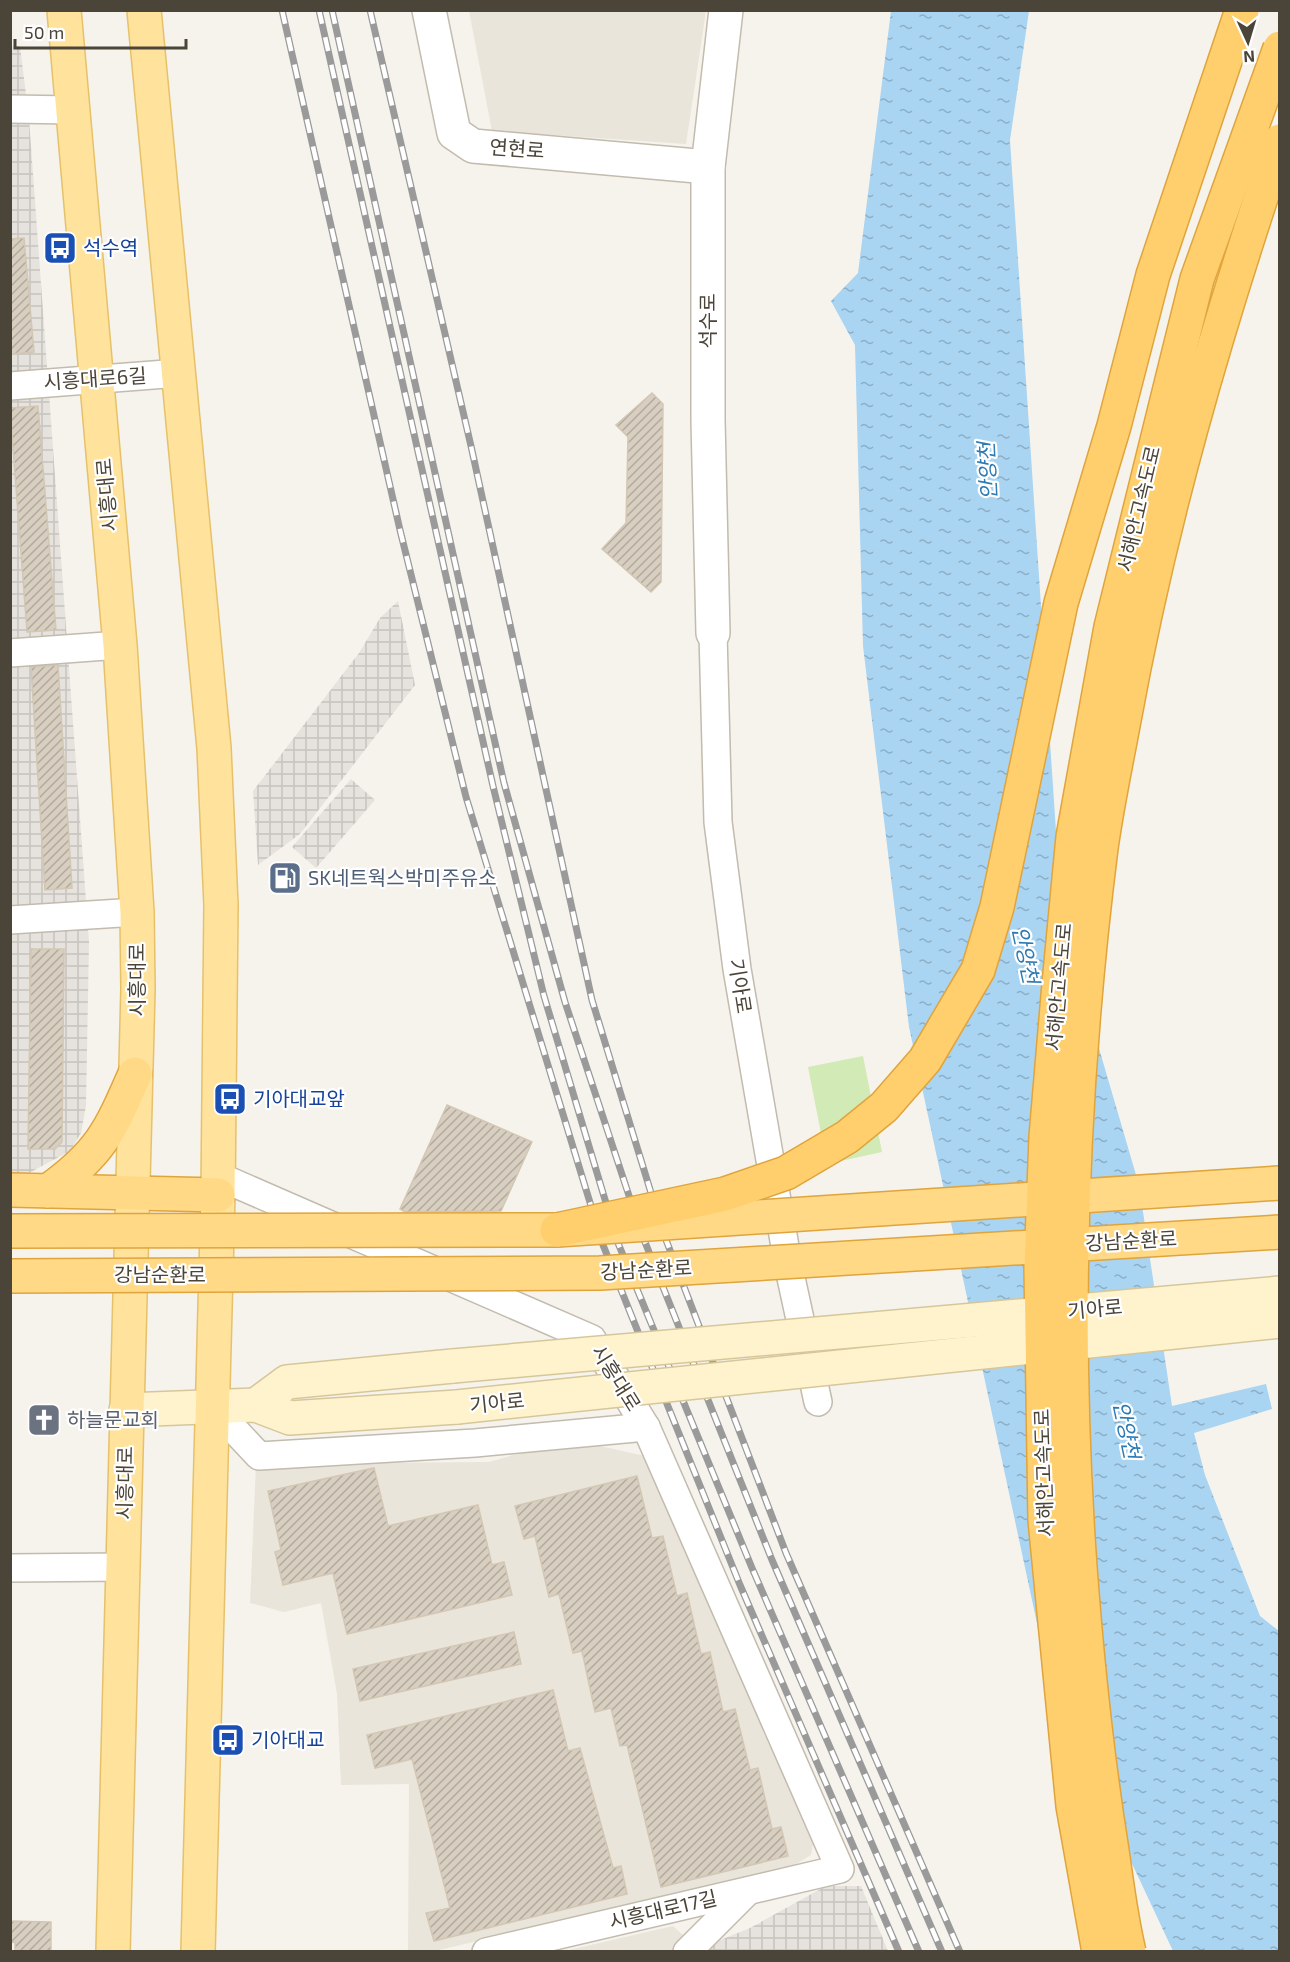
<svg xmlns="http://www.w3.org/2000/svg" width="1290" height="1962" font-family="'Exo 2','Noto Sans KR',sans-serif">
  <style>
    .residential { fill: #eae5da }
    .industrial { fill: url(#industrial-grid) }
    .pitch { fill: #d2eab5 }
    .water { fill: url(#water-ripples) }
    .building { fill: url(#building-hatch); stroke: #d3c7b4; stroke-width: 1.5 }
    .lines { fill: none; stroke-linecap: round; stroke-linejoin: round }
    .minor-casing { stroke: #c2bbae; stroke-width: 30 }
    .tertiary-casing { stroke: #c2bbae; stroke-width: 36 }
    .secondary-casing { stroke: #d6c79b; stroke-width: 36 }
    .primary-casing { stroke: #e6c16a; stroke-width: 36 }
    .trunk-casing { stroke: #e0a43c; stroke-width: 36 }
    .minor { stroke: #fff; stroke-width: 27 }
    .tertiary { stroke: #fff; stroke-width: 33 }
    .secondary { stroke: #fff3cd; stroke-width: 33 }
    .primary { stroke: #ffe39c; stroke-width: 33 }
    .trunk { stroke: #ffd985; stroke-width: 33 }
    .rail-casing { stroke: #9a9a9a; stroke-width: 7 }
    .rail { stroke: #fff; stroke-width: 4.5; stroke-dasharray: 14; stroke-linecap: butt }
    .secondary-bridge-casing { stroke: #d6c79b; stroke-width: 36; stroke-linecap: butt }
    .trunk-bridge-casing { stroke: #e0a43c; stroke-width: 36; stroke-linecap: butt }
    .motorway-bridge-casing { stroke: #e0a43c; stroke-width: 36; stroke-linecap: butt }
    .secondary-bridge { stroke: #fff3cd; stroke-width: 33 }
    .trunk-bridge { stroke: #ffd985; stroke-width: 33 }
    .motorway-bridge { stroke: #ffcf6e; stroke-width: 33 }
    .labels { text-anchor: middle; stroke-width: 4.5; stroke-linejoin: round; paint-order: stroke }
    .street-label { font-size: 20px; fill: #4b4439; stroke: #fff }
    .transit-label { font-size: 20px; fill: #164399; stroke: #fff; text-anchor: start }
    .service-label { font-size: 20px; fill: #4e5e75; stroke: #fff; text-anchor: start }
    .worship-label { font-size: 20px; fill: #5b616d; stroke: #fff; text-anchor: start }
    .water-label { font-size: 21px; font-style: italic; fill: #2e7ab2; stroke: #fff }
  </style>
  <defs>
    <pattern id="industrial-grid" width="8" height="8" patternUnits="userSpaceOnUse" patternTransform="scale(1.5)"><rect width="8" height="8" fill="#e6e2dd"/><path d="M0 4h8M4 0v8" fill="none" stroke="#c7c3be"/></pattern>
    <pattern id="water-ripples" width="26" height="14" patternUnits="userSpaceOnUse" patternTransform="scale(1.5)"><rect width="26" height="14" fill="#a9d4f2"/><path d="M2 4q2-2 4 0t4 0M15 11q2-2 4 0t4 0" fill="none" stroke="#8caec5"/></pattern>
    <pattern id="building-hatch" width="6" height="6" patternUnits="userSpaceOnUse" patternTransform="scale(1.5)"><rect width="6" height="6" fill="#d8cfc1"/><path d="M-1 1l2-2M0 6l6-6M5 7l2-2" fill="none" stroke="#b1aa9e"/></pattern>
  </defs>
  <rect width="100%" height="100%" fill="#f6f3ec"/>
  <g class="residential">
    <path d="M469 11H706L686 144 492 131Z"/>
    <path d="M591 1444 645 1456 813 1844 811 1855 793 1866 435 1951H408L409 1784 341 1785 337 1694 321 1603 284 1612 250 1603 256 1464 489 1462 537 1448Z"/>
    <path d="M673 1926 685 1937 674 1951 560 1952Z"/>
  </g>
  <g class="industrial">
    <path d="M10 46H20L29 119 89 942 86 1106 81 1133 70 1151 29 1173H11Z"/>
    <path d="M398 601 415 685 300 834 258 865 253 791 359 653 380 618Z"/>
    <path d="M351 779 375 800 316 868 292 847Z"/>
    <path d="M826 1886H861L888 1951 700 1952 703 1947 750 1928Z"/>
  </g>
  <path class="pitch" d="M863 1056 882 1152 827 1164 808 1067Z"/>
  <path class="water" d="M891 11H1029L1010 140 1062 922 1139 1185 1172 1406 1266 1384 1272 1409 1194 1433 1205 1475 1260 1616 1279 1631V1951H1173L1112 1821 1047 1670 909 1027 863 646 855 345 831 301 858 273Z"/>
  <g class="building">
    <path d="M24 238 34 352 10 354V239Z"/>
    <path d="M652 393 663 404 661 582 651 592 602 549 626 523 628 437 616 425Z"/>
    <path d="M38 406 56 630 27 632 10 408Z"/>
    <path d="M58 665 72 888 45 890 31 667Z"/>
    <path d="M31 949H64L62 1142 55 1149H28Z"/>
    <path d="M447 1105 532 1142 501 1211 405 1212 400 1209Z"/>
    <path d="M374 1468 388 1526 478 1505 492 1565 504 1562 512 1595 347 1634 333 1573 283 1585 275 1552 281 1550 268 1491Z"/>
    <path d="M637 1476 652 1538 663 1536 677 1596 687 1593 701 1654 710 1652 723 1712 735 1709 750 1770 758 1768 772 1829 781 1827 788 1856 661 1887 627 1745 620 1746 611 1708 595 1712 582 1651 573 1653 559 1594 549 1597 535 1536 524 1539 515 1506Z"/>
    <path d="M514 1632 521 1664 360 1701 353 1669Z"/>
    <path d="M553 1690 568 1751 580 1748 613 1868 621 1866 627 1894 434 1941 426 1913 450 1908 412 1759 375 1768 367 1735Z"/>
    <path d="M10 1921 51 1922V1952H15V1942L10 1943Z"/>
  </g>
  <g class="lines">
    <defs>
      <g id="minor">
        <path d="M10 109 73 110"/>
        <path d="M10 386 179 373"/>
        <path d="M713 633 718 822 737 969 788 1264 818 1402"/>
        <path d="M10 653 120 645"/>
        <path d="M10 920 137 912"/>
        <path d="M218 1176 592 1339 646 1427 840 1869 486 1952"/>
        <path d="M213 1407 259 1456 475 1443 646 1427"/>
        <path d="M10 1568 123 1567"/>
        <path d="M687 1952 748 1891"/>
      </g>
      <g id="tertiary">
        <path d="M429 10 454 133 473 146 708 167"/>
        <path d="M713 633 708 420V167L726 10"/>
      </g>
      <g id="secondary">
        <path d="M256 1405 287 1382 453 1366"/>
        <path d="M126 1410 256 1405 290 1418 457 1407"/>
      </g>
      <g id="primary">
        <path d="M64 10 120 645 137 912 138 989 113 1952"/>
        <path d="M144 10 214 748 221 905 218 1195 198 1952"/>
      </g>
      <g id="trunk">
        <path d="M10 1190 218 1195"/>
        <path d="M48 1191C101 1153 110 1131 135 1074"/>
      </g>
    </defs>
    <use href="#minor" class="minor-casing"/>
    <use href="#tertiary" class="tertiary-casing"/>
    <use href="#secondary" class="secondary-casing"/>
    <use href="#primary" class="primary-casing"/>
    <use href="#trunk" class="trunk-casing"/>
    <use href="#minor" class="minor"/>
    <use href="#tertiary" class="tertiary"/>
    <use href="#secondary" class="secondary"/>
    <use href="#primary" class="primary"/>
    <use href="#trunk" class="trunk"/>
    <defs>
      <g id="rail">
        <path d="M282 10 400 530 466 797 603 1245 740 1585 899 1952"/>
        <path d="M319 10 493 786 544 996 618 1243 752 1568 919 1952"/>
        <path d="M332 10 504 783 565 1002 641 1232 772 1560 942 1952"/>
        <path d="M370 10 471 446 592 1000 663 1232 786 1553 960 1952"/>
      </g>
    </defs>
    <use href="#rail" class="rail-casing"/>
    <use href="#rail" class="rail"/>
    <defs>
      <g id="secondary-bridge">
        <path d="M453 1366 1280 1293"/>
        <path d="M457 1407 1280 1321"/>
      </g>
      <g id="trunk-bridge">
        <path d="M10 1231 557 1230 1280 1183"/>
        <path d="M10 1276 600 1273 1280 1232"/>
      </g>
      <g id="motorway-bridge">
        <path d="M557 1230 725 1194 786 1173 847 1137 884 1107 925 1060 978 970 997 907 1061 603 1114 426 1153 275 1242 10"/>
        <path d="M1099 1952 1073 1806 1045 1520 1041 1267 1046 1137 1059 984 1073 837 1111 627 1197 279 1280 48"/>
        <path d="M1129 1952C1121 1919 1117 1885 1112 1851 1097 1757 1087 1662 1080 1567 1063 1328 1071 1085 1101 848 1107 805 1116 763 1124 720 1160 522 1215 332 1280 141"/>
      </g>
    </defs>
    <use href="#secondary-bridge" class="secondary-bridge-casing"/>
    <use href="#trunk-bridge" class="trunk-bridge-casing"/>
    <use href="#motorway-bridge" class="motorway-bridge-casing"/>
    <use href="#secondary-bridge" class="secondary-bridge"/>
    <use href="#trunk-bridge" class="trunk-bridge"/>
    <use href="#motorway-bridge" class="motorway-bridge"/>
  </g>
  <defs>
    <symbol id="bus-square" viewBox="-11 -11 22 22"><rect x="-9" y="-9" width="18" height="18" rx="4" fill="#1a4fb4" stroke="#fff"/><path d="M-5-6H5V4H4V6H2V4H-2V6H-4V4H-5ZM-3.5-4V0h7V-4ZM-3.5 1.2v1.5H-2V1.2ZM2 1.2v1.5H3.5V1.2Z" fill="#fff"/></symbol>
    <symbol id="fuel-square" viewBox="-11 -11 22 22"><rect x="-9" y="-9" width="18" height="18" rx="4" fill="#5c6f8a" stroke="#fff"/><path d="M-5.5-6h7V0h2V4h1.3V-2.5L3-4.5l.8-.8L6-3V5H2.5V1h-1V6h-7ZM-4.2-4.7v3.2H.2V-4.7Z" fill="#fff"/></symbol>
    <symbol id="church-square" viewBox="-11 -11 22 22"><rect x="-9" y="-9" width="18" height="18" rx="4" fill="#6b7280" stroke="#fff"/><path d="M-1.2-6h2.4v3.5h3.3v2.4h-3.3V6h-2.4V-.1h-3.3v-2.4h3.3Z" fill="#fff"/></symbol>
  </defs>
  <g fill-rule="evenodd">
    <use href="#bus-square" x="41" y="229" width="38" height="38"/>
    <use href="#fuel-square" x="266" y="859" width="38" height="38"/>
    <use href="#bus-square" x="211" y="1080" width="38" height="38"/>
    <use href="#church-square" x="25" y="1401" width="38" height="38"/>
    <use href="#bus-square" x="209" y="1721" width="38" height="38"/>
  </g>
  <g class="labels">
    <g class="street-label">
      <text transform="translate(517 149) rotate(4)" y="7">연현로</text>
      <text transform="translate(708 321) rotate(-90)" y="7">석수로</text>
      <text transform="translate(95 379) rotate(-4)" y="7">시흥대로6길</text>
      <text transform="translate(107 495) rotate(-95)" y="7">시흥대로</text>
      <text transform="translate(1139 509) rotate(-77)" y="7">서해안고속도로</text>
      <text transform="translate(137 980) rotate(-90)" y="7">시흥대로</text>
      <text transform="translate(740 986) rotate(81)" y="7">기아로</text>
      <text transform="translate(1059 987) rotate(-85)" y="7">서해안고속도로</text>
      <text transform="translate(1131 1241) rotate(-3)" y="7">강남순환로</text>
      <text transform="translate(646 1270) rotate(-3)" y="7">강남순환로</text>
      <text x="160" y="1282">강남순환로</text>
      <text transform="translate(1095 1309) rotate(-5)" y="7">기아로</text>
      <text transform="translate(616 1378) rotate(58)" y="7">시흥대로</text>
      <text transform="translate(497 1403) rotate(-6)" y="7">기아로</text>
      <text transform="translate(1044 1473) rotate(-92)" y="7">서해안고속도로</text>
      <text transform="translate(125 1483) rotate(-89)" y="7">시흥대로</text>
      <text transform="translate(663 1910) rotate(-13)" y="7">시흥대로17길</text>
    </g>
    <g class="transit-label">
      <text x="83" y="255">석수역</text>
      <text x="253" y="1106">기아대교앞</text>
      <text x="251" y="1747">기아대교</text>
    </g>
    <g class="service-label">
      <text x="308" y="885">SK네트웍스박미주유소</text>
    </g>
    <g class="worship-label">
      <text x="67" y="1427">하늘문교회</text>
    </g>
    <g class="water-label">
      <text transform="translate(988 471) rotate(-93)" y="7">안양천</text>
      <text transform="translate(1025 955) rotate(78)" y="7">안양천</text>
      <text transform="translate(1126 1430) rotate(78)" y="7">안양천</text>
    </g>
  </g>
  <rect width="1290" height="1962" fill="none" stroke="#4b4439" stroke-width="24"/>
  <g transform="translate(1248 42) rotate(176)" stroke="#ffffff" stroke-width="4.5" paint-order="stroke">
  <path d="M0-4.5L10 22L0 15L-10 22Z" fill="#4b4439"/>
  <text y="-9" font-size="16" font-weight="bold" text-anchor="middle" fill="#4b4439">N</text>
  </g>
  <path d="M15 39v9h171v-9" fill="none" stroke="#4b4439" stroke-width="3"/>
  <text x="24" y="39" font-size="18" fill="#4b4439" stroke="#ffffff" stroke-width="4.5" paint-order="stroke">50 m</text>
</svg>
